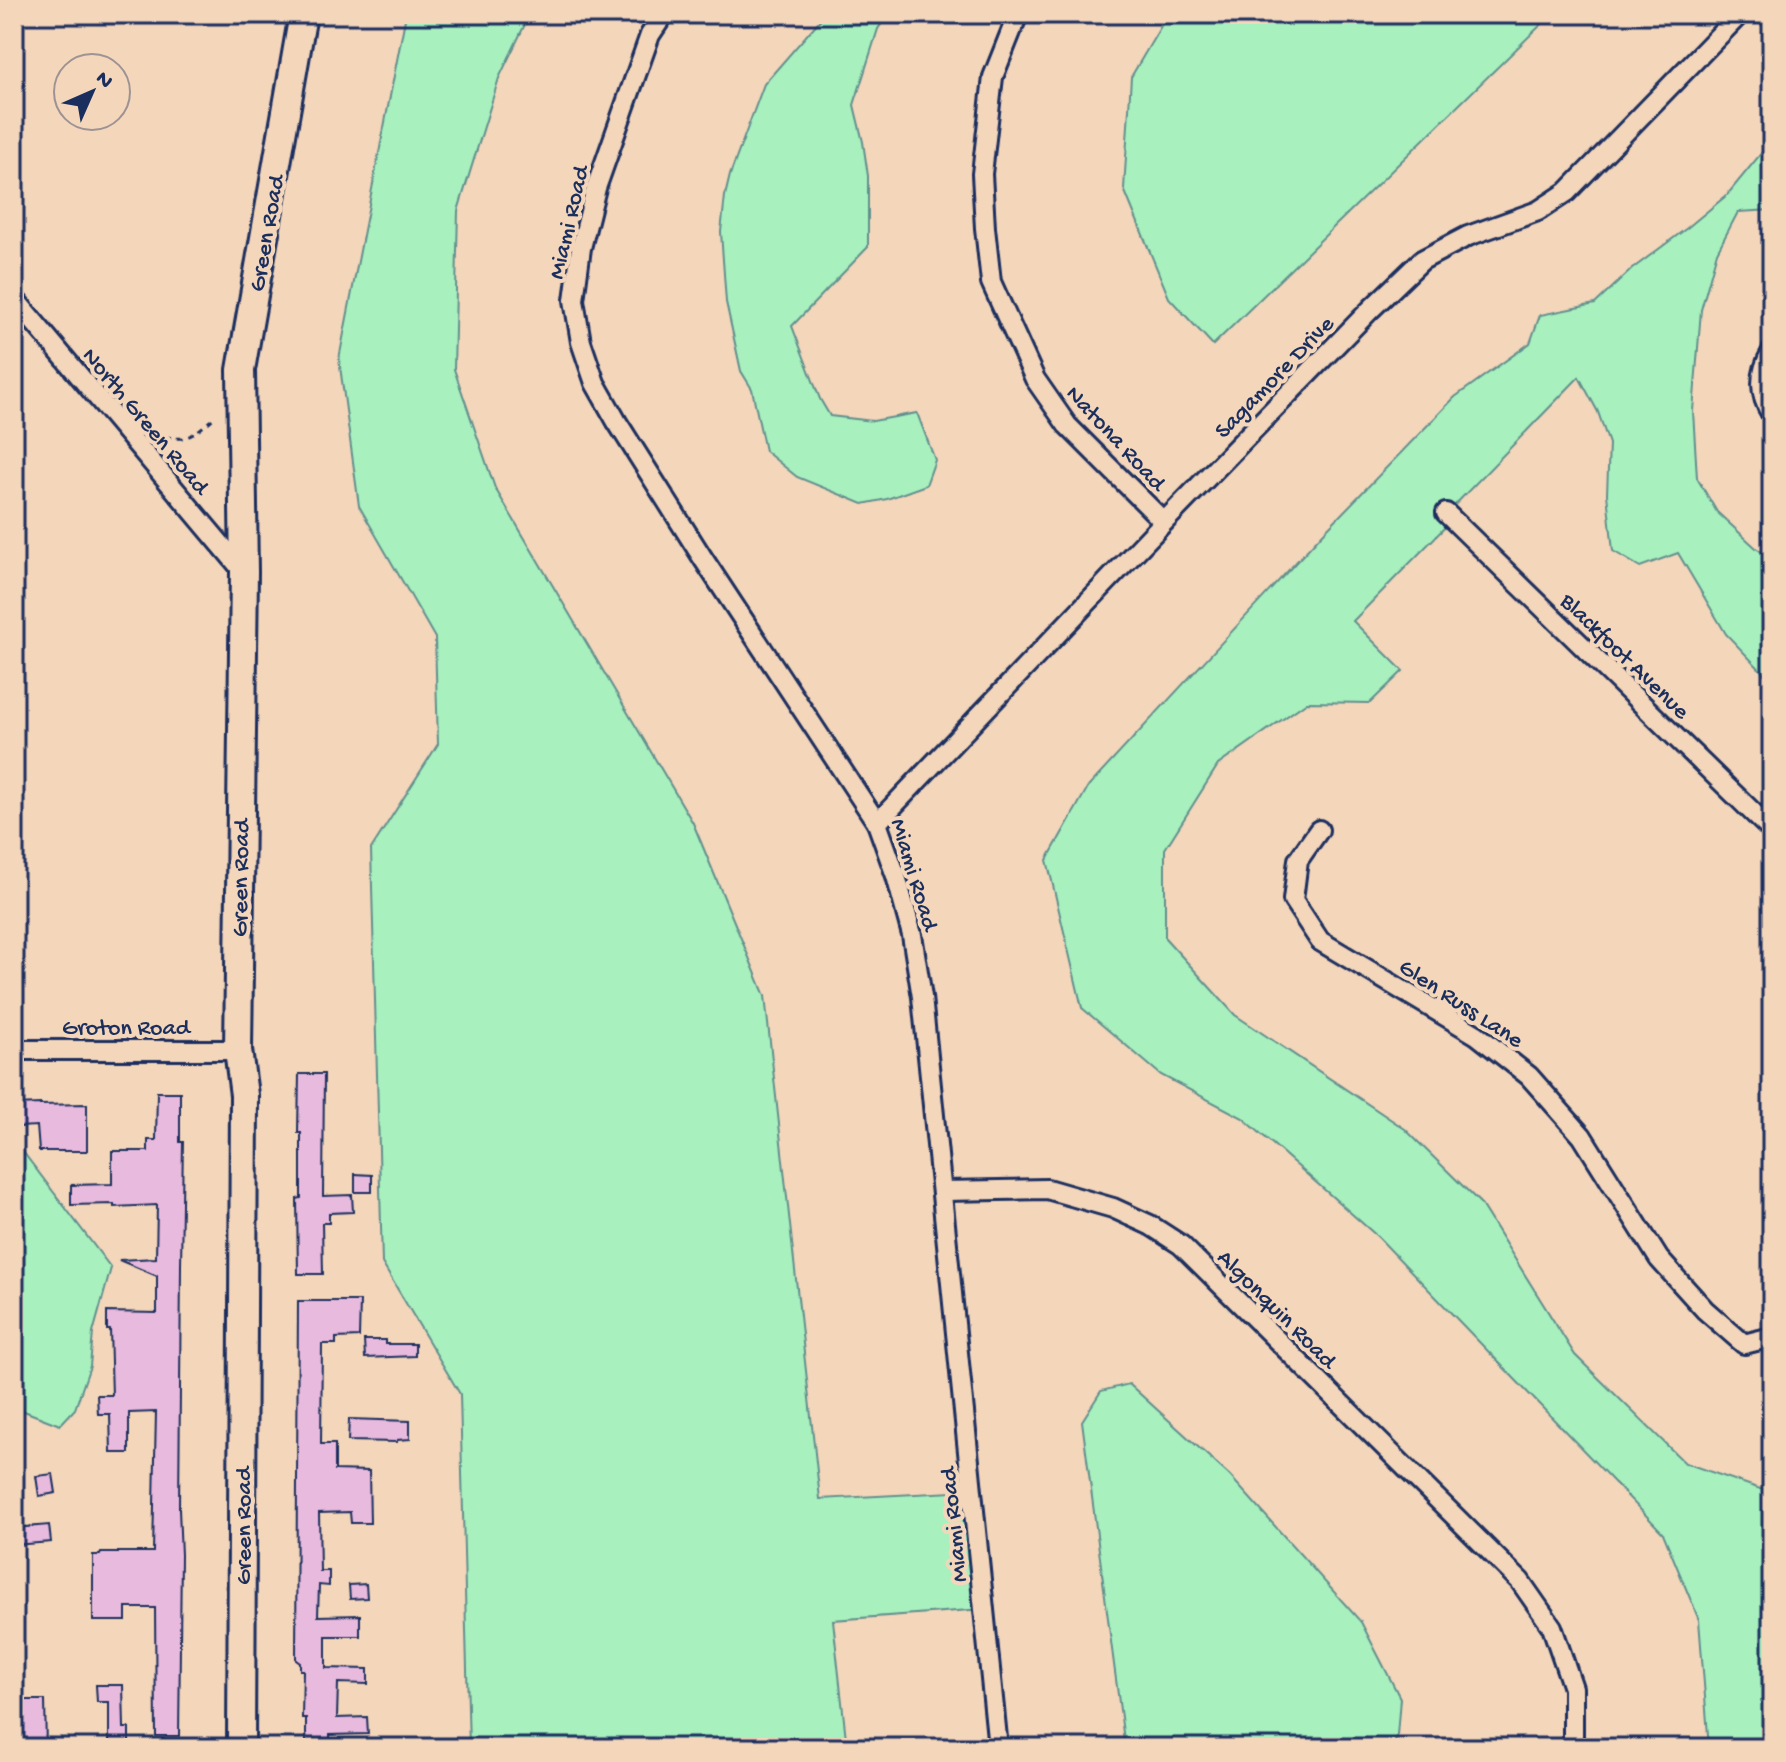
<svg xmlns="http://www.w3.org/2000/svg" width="1786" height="1762" font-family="'Gochi Hand',sans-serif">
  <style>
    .green { fill: #a8f0be; stroke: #62908e; stroke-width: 2 }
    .building { fill: #e8badd; stroke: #1b2f5e; stroke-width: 2 }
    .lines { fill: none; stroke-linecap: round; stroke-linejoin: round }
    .minor-casing { stroke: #1b2f5e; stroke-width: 24 }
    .secondary-casing { stroke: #1b2f5e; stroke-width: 32 }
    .path { stroke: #1b2f5e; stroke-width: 3; stroke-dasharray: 6 6; stroke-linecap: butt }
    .minor { stroke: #f4d6ba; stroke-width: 18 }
    .secondary { stroke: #f4d6ba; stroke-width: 26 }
    .labels { text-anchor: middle; stroke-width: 8; stroke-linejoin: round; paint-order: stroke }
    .street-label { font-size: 24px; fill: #1b2f5e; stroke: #f4d6ba }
  </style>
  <rect width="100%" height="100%" fill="#f4d6ba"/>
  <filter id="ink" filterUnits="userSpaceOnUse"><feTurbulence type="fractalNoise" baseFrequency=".0125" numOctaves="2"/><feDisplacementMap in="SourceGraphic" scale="16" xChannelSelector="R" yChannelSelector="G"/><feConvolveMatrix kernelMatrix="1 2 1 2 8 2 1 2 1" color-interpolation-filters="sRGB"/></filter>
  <g filter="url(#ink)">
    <g class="green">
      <path d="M406 14H530L499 78 458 211 454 369 495 488 693 823 765 996 820 1499 972 1491 984 1609 833 1620 847 1748H469L460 1394 382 1263 371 849 438 744 435 638 359 506 339 359Z"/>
      <path d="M825 14H888L878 29 854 105 863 142 868 176V247L792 326 820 399 830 416 873 421 917 413 935 460 926 485 887 499 863 504 797 477 765 451 752 389 741 371 726 302 721 232 725 196 730 175 764 84Z"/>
      <path d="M1168 14H1552L1213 345 1169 298 1124 189 1131 77Z"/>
      <path d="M1772 140V210L1738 212 1717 252 1701 310 1693 411 1697 478 1717 512 1756 548 1772 559V682L1726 634 1678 553 1640 567 1613 551 1607 494 1609 444 1598 412 1579 377 1447 513 1453 519 1353 621 1403 671 1370 703 1307 702 1218 765 1165 849V938L1235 1015 1405 1129 1480 1203 1575 1355 1685 1463 1772 1493V1748H1709L1699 1620 1663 1533 1378 1237 1243 1118 1161 1075 1082 1008 1047 860 1088 787 1323 533 1455 397 1530 343 1540 315 1595 304 1632 269 1687 228 1727 195Z"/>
      <path d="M14 1144H17L111 1268 93 1333 90 1366 75 1409 60 1425 24 1411 14 1404Z"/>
      <path d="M1129 1384 1230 1476 1361 1622 1400 1698 1396 1748H1125L1082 1421 1101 1391Z"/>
    </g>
    <g class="building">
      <path d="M299 1074H324L323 1196 352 1195 353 1212 329 1213V1223H322L323 1274H298L297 1199 301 1198V1133H298Z"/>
      <path d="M157 1092H180V1142H183L181 1266 179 1509 181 1555 179 1736H156L155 1608H126V1621H93V1555H100L101 1553H118V1552H153L156 1412 129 1413V1453H111L110 1414H98L97 1395H112L110 1330H107V1312L157 1313V1276L119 1260 156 1258 157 1205 114 1207V1204L71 1205V1185L112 1184V1151H148V1140H156Z"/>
      <path d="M40 1104V1105L87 1104V1151H39L37 1126 18 1127 16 1105Z"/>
      <path d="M355 1174 372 1175V1192H355Z"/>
      <path d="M298 1301H360L359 1337 336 1338V1344H322L321 1444H335V1470L369 1471 370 1523H351L350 1512 319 1513 320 1571H329V1586L319 1585 318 1616 360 1615V1636H326V1668L368 1669V1684L338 1683 337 1718 367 1717 368 1734 330 1735V1748H306V1718H302L303 1670H300V1663L296 1660Z"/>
      <path d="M364 1340H385V1344H415V1356L365 1358Z"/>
      <path d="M349 1419 410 1421V1439L397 1440V1442L348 1441Z"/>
      <path d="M53 1474 56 1493 39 1496 36 1476Z"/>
      <path d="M49 1525 51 1542 14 1545V1528Z"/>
      <path d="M366 1584 367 1598 350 1599 349 1585Z"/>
      <path d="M96 1685H123L124 1728H129V1744H109V1702H97Z"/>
      <path d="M14 1700H45L46 1748H14Z"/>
    </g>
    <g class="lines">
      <defs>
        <g id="minor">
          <path d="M664 14 650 35 596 188 581 248 574 300 581 342 595 383 617 422 704 560 877 823 896 876 912 935 922 997 998 1748"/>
          <path d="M1018 14 993 77 982 174 985 228 991 282 1035 379 1067 425 1164 522"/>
          <path d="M14 298 244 572"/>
          <path d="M1772 351C1759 373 1758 393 1772 415"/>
          <path d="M1446 513 1772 831"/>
          <path d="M877 823 1164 522 1371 309 1422 260 1468 236 1538 211 1567 192 1740 14"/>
          <path d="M1319 830 1298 860 1293 900 1320 941 1477 1035 1529 1076 1582 1136 1659 1259 1705 1310 1744 1344 1772 1337"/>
          <path d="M14 1050H238"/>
          <path d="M943 1191 1047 1189 1113 1208 1150 1225 1181 1245 1520 1581 1552 1627 1573 1688V1748"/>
        </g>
        <path id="secondary" d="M241 1748 244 1095 238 1050 244 572 241 370 303 14"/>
      </defs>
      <use href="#minor" class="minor-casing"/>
      <use href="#secondary" class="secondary-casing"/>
      <path class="path" d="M153 434C189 443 189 438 216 416"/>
      <use href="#minor" class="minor"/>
      <use href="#secondary" class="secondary"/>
    </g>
  </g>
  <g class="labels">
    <g class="street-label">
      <text transform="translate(567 222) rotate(-77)" y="8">Miami Road</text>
      <text transform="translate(265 233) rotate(-80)" y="8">Green Road</text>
      <text transform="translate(1273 376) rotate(-46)" y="8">Sagamore Drive</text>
      <text transform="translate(147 420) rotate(50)" y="8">North Green Road</text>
      <text transform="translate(1117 437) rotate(47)" y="8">Natona Road</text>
      <text transform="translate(1626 655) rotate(44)" y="8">Blackfoot Avenue</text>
      <text transform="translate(916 874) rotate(73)" y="8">Miami Road</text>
      <text transform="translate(239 878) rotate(-89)" y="8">Green Road</text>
      <text transform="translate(1462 1002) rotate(33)" y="8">Glen Russ Lane</text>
      <text x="126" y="1034">Groton Road</text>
      <text transform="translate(1278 1308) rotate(45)" y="8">Algonquin Road</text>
      <text transform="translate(952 1525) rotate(-96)" y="8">Miami Road</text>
      <text transform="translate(242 1526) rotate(-90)" y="8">Green Road</text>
    </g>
  </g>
  <rect width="1786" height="1762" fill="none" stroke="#f4d6ba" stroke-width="48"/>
  <rect x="24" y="24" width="1738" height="1714" fill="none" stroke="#1b2f5e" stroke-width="3" filter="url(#ink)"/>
  <g transform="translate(92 92) rotate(45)"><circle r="38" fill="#f4d6ba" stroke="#9d9395" stroke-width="2"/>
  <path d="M0-6L14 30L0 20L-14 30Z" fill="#1b2f5e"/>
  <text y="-12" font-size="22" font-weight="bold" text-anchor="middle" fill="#1b2f5e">N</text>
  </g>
</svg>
